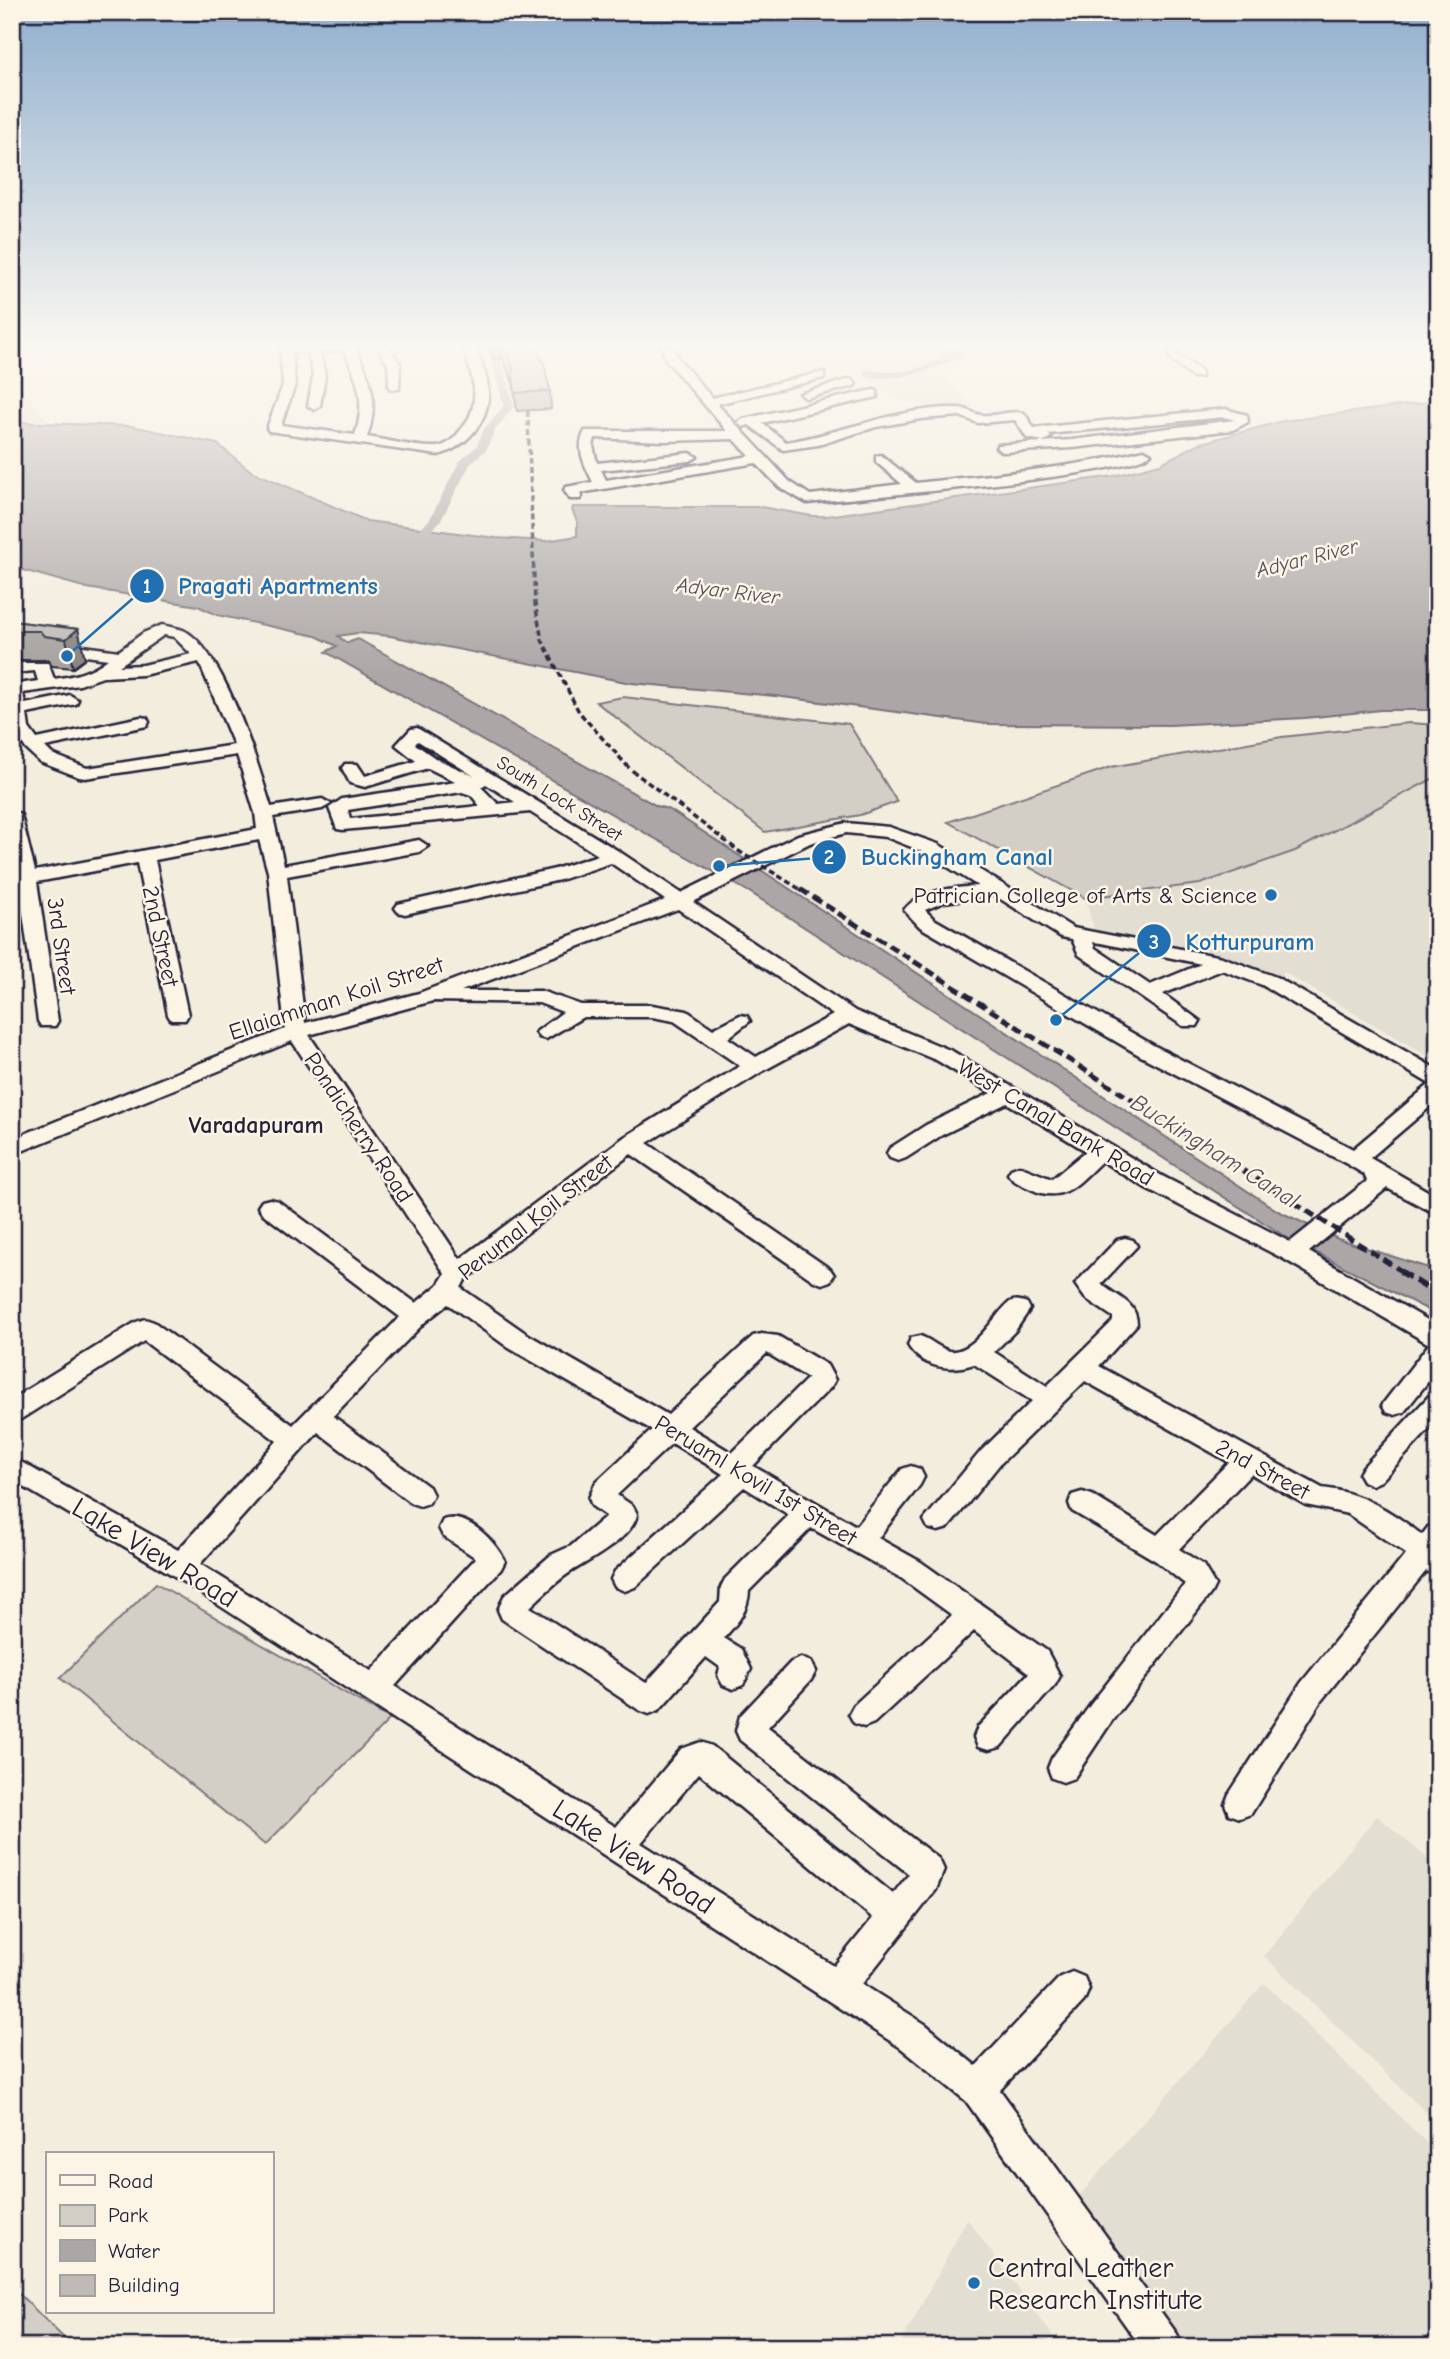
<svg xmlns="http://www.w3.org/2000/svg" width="1450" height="2359" font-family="'Comic Neue',sans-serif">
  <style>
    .built { fill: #e3ded2 }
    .green { fill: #d4cfc6; stroke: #7b7880; stroke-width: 2 }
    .water { fill: #aca7a6; stroke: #75727b; stroke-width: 2 }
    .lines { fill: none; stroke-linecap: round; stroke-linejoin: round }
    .canal { fill: #aca7a6; fill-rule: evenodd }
    .minor-casing { stroke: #22223b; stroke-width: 5 }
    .minor { fill: #fcf5e5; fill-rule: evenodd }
    .rail-far2 { stroke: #22223b; stroke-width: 3.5; stroke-dasharray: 6 3.5; stroke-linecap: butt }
    .rail-far1 { stroke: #22223b; stroke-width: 5; stroke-dasharray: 10 5; stroke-linecap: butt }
    .rail { stroke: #22223b; stroke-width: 6; stroke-dasharray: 12 6; stroke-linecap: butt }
    .wall { fill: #a4a09d; stroke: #22223b; stroke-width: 2 }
    .shaded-wall { fill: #86827f; stroke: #22223b; stroke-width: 2 }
    .building { fill: #bfbab6; stroke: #22223b; stroke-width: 2 }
    .poi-dot { fill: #1f6fb2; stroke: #fcf5e5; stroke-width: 2.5 }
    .labels { text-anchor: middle; stroke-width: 5; stroke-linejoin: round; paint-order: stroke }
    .far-street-label { font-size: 19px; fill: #22223b; stroke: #fcf5e5 }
    .far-water-label { font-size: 21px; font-style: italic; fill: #525160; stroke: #fcf5e5 }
    .poi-label { font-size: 23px; fill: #22223b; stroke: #fcf5e5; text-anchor: end }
    .street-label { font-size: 23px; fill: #22223b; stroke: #fcf5e5 }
    .neighbourhood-label { font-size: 24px; font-weight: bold; fill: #22223b; stroke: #fcf5e5 }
    .water-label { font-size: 24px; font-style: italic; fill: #525160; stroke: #fcf5e5 }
    .near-street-label { font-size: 28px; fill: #22223b; stroke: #fcf5e5 }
    .near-poi-label { font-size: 28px; fill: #22223b; stroke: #fcf5e5; text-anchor: start }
    .leader { fill: none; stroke: #1f6fb2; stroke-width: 2.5 }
    .callout-dot { fill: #1f6fb2; stroke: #fcf5e5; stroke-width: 2.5 }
    .mark-label { font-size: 21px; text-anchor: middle; font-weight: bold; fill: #fff }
    .callout-label { font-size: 24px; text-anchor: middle; font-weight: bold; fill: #1f6fb2; stroke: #fcf5e5; stroke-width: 5; stroke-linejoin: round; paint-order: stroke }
  </style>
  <rect width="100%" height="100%" fill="#f3edde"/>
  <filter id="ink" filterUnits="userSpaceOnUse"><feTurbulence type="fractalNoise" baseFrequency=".0143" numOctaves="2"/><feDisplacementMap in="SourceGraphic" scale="14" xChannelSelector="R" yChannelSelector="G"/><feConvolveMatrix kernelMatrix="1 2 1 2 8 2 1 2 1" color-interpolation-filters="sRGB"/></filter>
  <g filter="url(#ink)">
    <g class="built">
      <path d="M760 347H972L991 354 963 363 944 376 974 408 949 410 901 400 860 376 810 370 764 352Z"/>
      <path d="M12 375 48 422 12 421Z"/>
      <path d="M1438 776V1062L1283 972 1282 982 1207 956 1206 949 1096 936 1085 898 1200 884 1295 851Z"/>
      <path d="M1377 1816 1438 1867V2124L1264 1956Z"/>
      <path d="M1264 1983 1438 2154V2347H1179L1079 2196Z"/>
      <path d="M967 2219 1061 2347H899Z"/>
    </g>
    <g class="green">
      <path d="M623 697 849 724 897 802 860 815 765 832 596 702Z"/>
      <path d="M1409 723 1438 725V776L1295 851 1200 884 1085 898 948 822 1111 767 1282 737Z"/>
      <path d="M156 1583 390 1719 265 1845 60 1678Z"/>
      <path d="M12 2287 73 2347H12Z"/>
    </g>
    <g class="water">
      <path d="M941 347H955L964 353C935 368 898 382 865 375V371C872 371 876 373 883 373 900 374 938 369 947 352Z"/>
      <path d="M1438 401V710H1381L1305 718 1170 725 987 724 775 696 631 683 390 636 358 633 338 636 347 643 358 639 657 806 670 810 1278 1211 1338 1239 1438 1271V1315L1286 1237 751 893 326 652 337 646 316 636 217 615 198 606 87 588 12 567V422L132 426 217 444 251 471 367 521 496 538 546 541 577 536V521L572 510 573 507H761L812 516H826L1114 476 1160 464 1198 444 1283 421Z"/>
    </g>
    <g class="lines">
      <path class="canal" d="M483 347H493L503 365 514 406 495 430 486 450 470 464 441 520 415 550H407V544L430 519 459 462 477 446 484 429 504 406 493 365Z"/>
      <defs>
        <g id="minor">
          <path d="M280 347H360L356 350C372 380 379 404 367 437 389 440 415 448 437 447 446 446 454 439 459 432 484 405 473 378 463 347H475C480 360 487 375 488 389 491 420 466 448 438 455L269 431 267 428 283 385ZM344 351C359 380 366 404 355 435L281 425 295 385 292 352H308L313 376 308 406 314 410 320 406 325 376 320 352Z"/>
          <path d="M377 347H389L400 364 399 389H391L389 386 388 364Z"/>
          <path d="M661 347H673L677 357 712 398 824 372V378L717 404 789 481 810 495 902 484 876 462V456L881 455 916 483C993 474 1070 469 1144 450L1151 454C1126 477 858 497 807 503L779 487 756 463 580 493 582 496 580 499H570L564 490 566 487 593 482C585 465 575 449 585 431H727L667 361ZM595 438 663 441 734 439 750 456 606 480 601 470 690 461 697 457 690 453 597 463 593 446Z"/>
          <path d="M1173 351 1201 371V377H1193L1169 358V352Z"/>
          <path d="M850 379 856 383 854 386 806 398 800 394Z"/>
          <path d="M873 390 877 391V397L762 423 786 442C844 433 900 406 960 408 968 409 973 414 981 415 995 417 1009 410 1024 413L1034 428 1225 409 1247 415 1248 422 1233 430 1072 448 1003 452 996 448 998 445 1072 440 1235 420 1224 417 1048 434 1051 437 1044 441 1027 438 1015 420 978 423 960 416 921 419 876 427 818 445 783 450 749 425 743 427 737 423 743 419Z"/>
          <path d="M162 625C169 627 177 628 183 630 224 649 258 765 271 807L322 799 331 804 322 809 273 817 284 865 419 840 428 846 419 852 287 876 305 1023 419 993 665 900 611 863 560 880 405 914 398 912 395 908 398 904 555 869 598 855 530 812 343 830 337 829 329 808 342 799 456 782 428 768 365 787 350 783 342 768 345 764H357L365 776 416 761 396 745 411 729 417 728 620 852 681 893 798 835 846 823 889 827 938 844 1073 928 1222 957 1276 977 1438 1070V1100L1370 1158 1438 1197V1215L1387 1188 1309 1252 1438 1326V1369L1404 1412 1395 1415 1386 1412 1382 1405 1429 1344 1284 1259 1146 1188 1102 1161C1079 1182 1064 1205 1031 1189 1022 1185 1013 1182 1008 1174L1011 1169 1019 1166 1052 1179 1086 1151 1007 1103 942 1135 906 1158 898 1161 890 1158 887 1153 890 1148 926 1125 991 1093 938 1061 849 1024 763 1071 647 1143 830 1269 834 1275 830 1281 822 1284 814 1281 631 1154 465 1280 461 1288 527 1334 668 1415 753 1336 762 1334 778 1336 827 1365 835 1380 831 1387 753 1466 856 1526 902 1469 911 1466 920 1469 924 1477 920 1485 878 1538 921 1562 1047 1651 1060 1676 1055 1685 1000 1747 989 1750 978 1747 974 1737 978 1727 1029 1673 974 1631 874 1723 864 1727 854 1723 849 1714 854 1705 952 1615 901 1578 811 1528 749 1591C748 1612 737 1623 724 1638L741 1649 751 1669 743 1685 733 1689 723 1685 718 1676 720 1667 706 1657 659 1710 649 1714 639 1710 502 1619 498 1610 504 1596 551 1555 571 1546 606 1516 592 1506 589 1498 596 1482 652 1430 509 1348 448 1304 425 1322 333 1416 429 1487 433 1495 429 1503 420 1506 411 1503 318 1432 200 1564 371 1671 476 1558 443 1536 439 1528 443 1520C468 1512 495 1541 505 1561L501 1569 395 1686 616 1827 681 1749 701 1742 712 1746 893 1894 909 1874 740 1740 736 1731 740 1716 791 1662 801 1658 811 1662 816 1671 811 1680 768 1727 939 1859 944 1870 936 1890 862 1984 925 2024 976 2066 1060 1977 1072 1972 1084 1977 1089 1989 1084 2001 1000 2090 1177 2334 1183 2347H1141L966 2101 901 2048 171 1574 12 1480V1457L178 1550 277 1441 144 1341 21 1419 12 1422V1399L136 1322 145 1319 154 1322 293 1425 400 1317 262 1213 258 1207 262 1201 270 1199 278 1201 416 1303 438 1285 445 1274 292 1041 12 1155V1139L285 1029 268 872 259 840 155 860 188 1015 185 1020H171L168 1015 137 863 37 882 58 1021 55 1026H41L38 1021 19 885 12 887V875L17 874 12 855V810L21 815 35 871 257 829 255 813 237 755 85 778 79 777 40 762 26 749 13 728 12 685 38 681 35 671 12 673V663H48L54 679C75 676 91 672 108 659L12 646V636L119 651 143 633ZM164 635 174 637 191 654 143 665 119 666ZM199 662 234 745 87 768 52 754 45 747 147 726 149 722 147 718 141 717 37 739 29 728 27 714 76 704 78 700 70 695 25 704 23 693 80 685 103 677 143 675ZM418 741 474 776 435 758 415 744ZM486 784 515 802 498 804 481 787ZM462 792 471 795 480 806 350 819 348 810ZM846 833 886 837 924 852 978 886C954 888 920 889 904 910L920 927 1139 1055 1347 1164 1364 1174 1367 1181 1290 1242 1162 1176 952 1051 855 1011 693 902 810 843ZM994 895 1061 937 1072 939 1079 955 1183 1026H1197L1200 1021 1163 994 1222 970 1262 985 1430 1084 1353 1149 1153 1045 934 919 925 910 944 902ZM678 909 833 1015 756 1057 728 1038 750 1021 747 1016 740 1015 713 1029 687 1011 652 1005H581L541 991H461ZM1093 942 1101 943 1201 964 1150 985 1095 948ZM433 1001 539 1003 563 1012 536 1032 539 1037 546 1039 583 1017H652L674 1021 740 1066 623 1138 460 1259 309 1035ZM767 1353 808 1378 732 1453 689 1427ZM672 1443 723 1474 615 1571 611 1579 615 1587 625 1591 635 1587 744 1487 789 1515 725 1579 721 1587 720 1602 646 1683 530 1607C543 1595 557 1580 572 1571 590 1560 634 1537 637 1514L633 1506 617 1495ZM699 1773 873 1918 834 1966 641 1843Z"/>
          <path d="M1125 1238 1133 1240 1137 1246 1101 1284C1117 1297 1137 1302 1137 1324L1099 1366 1322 1488C1361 1492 1391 1511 1422 1535L1428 1527 1438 1524V1576L1426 1571 1321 1701 1251 1814 1240 1818 1229 1814 1225 1804 1229 1794 1301 1683 1406 1554 1348 1514 1306 1505 1251 1474 1179 1549 1203 1565 1215 1585 1211 1593 1111 1722 1074 1778 1063 1782 1052 1778 1048 1768 1052 1758 1091 1704 1185 1584 1156 1561 1072 1511 1069 1503 1072 1495 1082 1492 1092 1495 1157 1535 1229 1462 1085 1381 999 1465 948 1528 938 1531 928 1528 924 1520 981 1451 1032 1401 974 1364C952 1372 921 1368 908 1345L911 1338 920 1336C930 1339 940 1349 950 1351 975 1354 996 1312 1010 1302 1016 1299 1021 1301 1027 1303L1030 1309 1015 1331 994 1352 1047 1386 1113 1321V1317L1085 1298 1075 1284 1117 1240Z"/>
          <path d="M1438 1393V1420L1381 1481 1372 1485 1363 1481 1359 1474 1363 1467 1429 1396Z"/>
        </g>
      </defs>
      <use href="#minor" class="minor-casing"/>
      <use href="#minor" class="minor"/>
      <path class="rail-far2" d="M527 392 535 604 542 640 579 712 630 769 740 852 803 891"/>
      <path class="rail-far1" d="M800 889 1403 1272"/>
      <path class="rail" d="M1400 1271 1438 1295"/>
    </g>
    <g class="wall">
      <path d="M488 347H536L550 391 551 409 517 411 513 383 503 359 494 360Z"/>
      <path d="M12 621 78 629 85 659 73 668 52 666 48 660H12Z"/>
    </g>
    <g class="shaded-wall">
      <path d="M493 347H502L503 359 494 360Z"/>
      <path d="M78 629 85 659 73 668 66 639Z"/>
    </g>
    <g class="building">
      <path d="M504 347H536L544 364 550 391 515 393 512 366Z"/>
      <path d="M12 621 78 629 66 639 44 636 40 631H12Z"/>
    </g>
  </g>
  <linearGradient id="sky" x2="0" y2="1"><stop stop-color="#90afce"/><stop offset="0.51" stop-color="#faf7f0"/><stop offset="1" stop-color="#faf7f0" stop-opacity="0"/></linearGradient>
  <rect width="1450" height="677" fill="url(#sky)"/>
  <g class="poi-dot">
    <circle cx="1271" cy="895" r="7"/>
    <circle cx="974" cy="2283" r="7"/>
  </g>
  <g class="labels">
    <g class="far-street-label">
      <text transform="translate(560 798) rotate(32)" y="7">South Lock Street</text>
    </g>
    <g class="far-water-label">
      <text transform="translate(1307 558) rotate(-14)" y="7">Adyar River</text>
      <text transform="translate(728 591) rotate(7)" y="7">Adyar River</text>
    </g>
    <g class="poi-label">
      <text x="1257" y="903">Patrician College of Arts &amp; Science</text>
    </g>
    <g class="street-label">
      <text transform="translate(161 936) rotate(78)" y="8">2nd Street</text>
      <text transform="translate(62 946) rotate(82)" y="8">3rd Street</text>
      <text transform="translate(336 998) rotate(-18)" y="8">Ellaiamman Koil Street</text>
      <text transform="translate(1056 1122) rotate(31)" y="8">West Canal Bank Road</text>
      <text transform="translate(359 1127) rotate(56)" y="8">Pondicherry Road</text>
      <text transform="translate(535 1217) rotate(-38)" y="8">Perumal Koil Street</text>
      <text transform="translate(1263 1469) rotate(28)" y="8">2nd Street</text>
      <text transform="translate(756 1480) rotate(31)" y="8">Peruaml Kovil 1st Street</text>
    </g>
    <g class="neighbourhood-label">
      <text x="256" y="1133">Varadapuram</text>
    </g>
    <g class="water-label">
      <text transform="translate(1215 1151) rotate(32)" y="8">Buckingham Canal</text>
    </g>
    <g class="near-street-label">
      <text transform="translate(155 1552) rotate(31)" y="10">Lake View Road</text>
      <text transform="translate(634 1856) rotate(33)" y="10">Lake View Road</text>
    </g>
    <g class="near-poi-label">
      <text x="988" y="2277">Central Leather<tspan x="988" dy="32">Research Institute</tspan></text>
    </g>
  </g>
  <path class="leader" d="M67 656L147 586M719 866L829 857M1056 1020L1154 941"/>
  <g class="callout-dot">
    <circle cx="67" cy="656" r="7"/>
    <circle cx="719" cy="866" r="7"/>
    <circle cx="1056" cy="1020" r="7"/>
    <circle cx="147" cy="586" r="18"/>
    <circle cx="829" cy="857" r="18"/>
    <circle cx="1154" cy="941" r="18"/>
  </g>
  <g class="mark-label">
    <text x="147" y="593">1</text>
    <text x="829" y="864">2</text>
    <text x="1154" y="949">3</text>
  </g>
  <g class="callout-label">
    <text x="278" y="594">Pragati Apartments</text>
    <text x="957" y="865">Buckingham Canal</text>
    <text x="1250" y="950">Kotturpuram</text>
  </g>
  <rect width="1450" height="2359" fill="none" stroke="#fcf5e5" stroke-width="42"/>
  <rect x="21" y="21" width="1408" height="2317" fill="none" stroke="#22223b" stroke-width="2.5" filter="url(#ink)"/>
  <rect x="46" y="2152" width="228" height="161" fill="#fcf5e5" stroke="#a5a1a1" stroke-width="2"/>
  <rect x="60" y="2175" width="35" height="10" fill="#fcf5e5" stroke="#a5a1a1" stroke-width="2"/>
  <text x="108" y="2188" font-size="21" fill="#22223b">Road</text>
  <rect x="60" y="2205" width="35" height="21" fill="#d4cfc6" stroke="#a5a1a1" stroke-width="2"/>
  <text x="108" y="2222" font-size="21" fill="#22223b">Park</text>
  <rect x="60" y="2240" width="35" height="21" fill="#aca7a6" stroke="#a5a1a1" stroke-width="2"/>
  <text x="108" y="2258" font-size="21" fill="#22223b">Water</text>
  <rect x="60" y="2275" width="35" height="21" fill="#bfbab6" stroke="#a5a1a1" stroke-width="2"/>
  <text x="108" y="2292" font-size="21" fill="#22223b">Building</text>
</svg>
